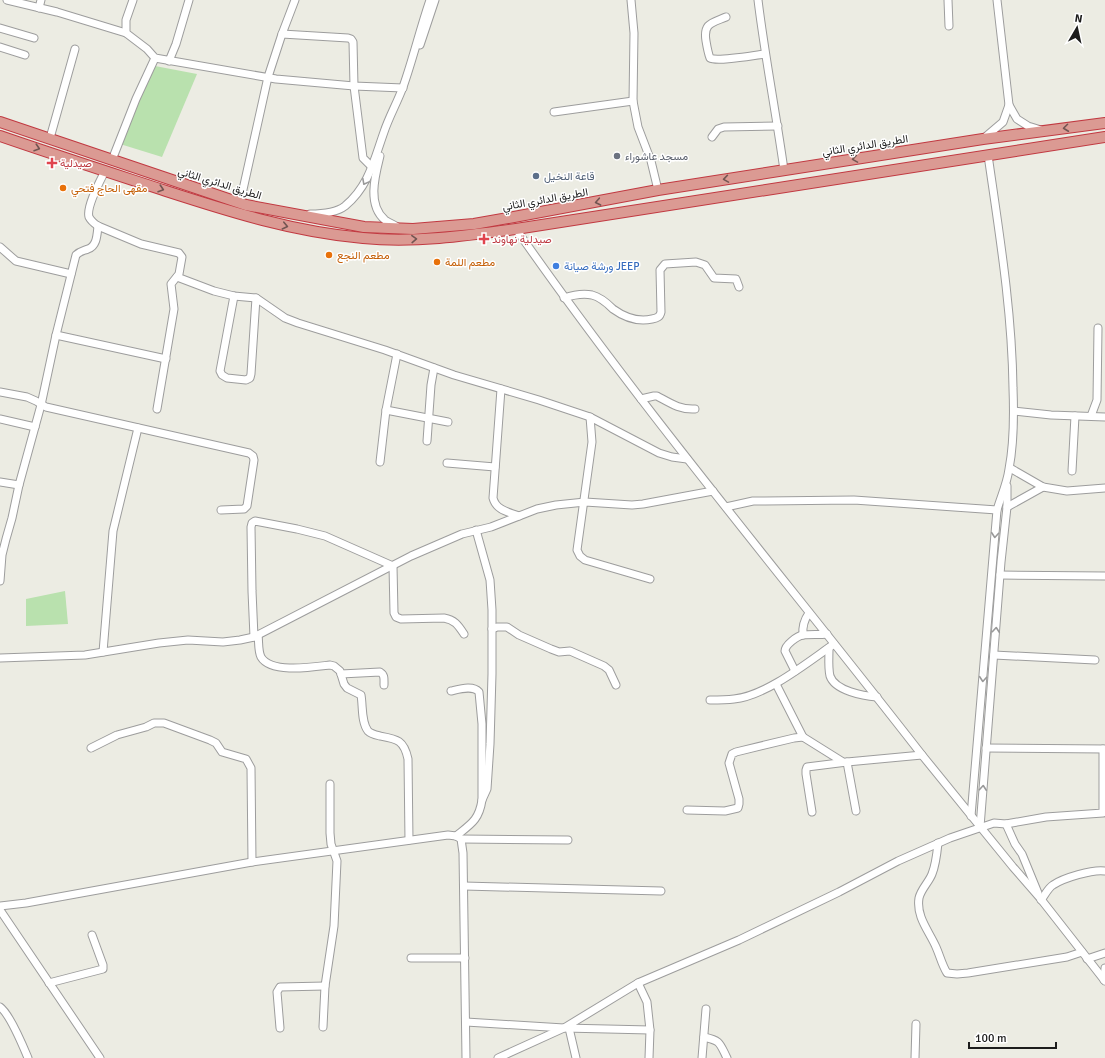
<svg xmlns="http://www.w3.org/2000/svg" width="1105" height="1058" font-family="Signika,Vazirmatn,sans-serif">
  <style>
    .grass { fill: #b9e1ae }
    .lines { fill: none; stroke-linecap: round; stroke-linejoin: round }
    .minor-casing { stroke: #9d9d9d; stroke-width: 9 }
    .highway-casing { stroke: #c13941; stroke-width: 12 }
    .minor { stroke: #fff; stroke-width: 7 }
    .highway { stroke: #db9a93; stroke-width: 10 }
    .oneway { stroke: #725552 }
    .oneway2 { stroke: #999 }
    .worship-dot { fill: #6b7280; stroke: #fff; stroke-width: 1.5 }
    .health-dot { fill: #e0444e; stroke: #fff; stroke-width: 1.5 }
    .service-dot { fill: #5c6f8a; stroke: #fff; stroke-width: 1.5 }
    .food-dot { fill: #e8710a; stroke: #fff; stroke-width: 1.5 }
    .shop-dot { fill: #3f7fe0; stroke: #fff; stroke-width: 1.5 }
    .labels { text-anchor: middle; stroke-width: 3; stroke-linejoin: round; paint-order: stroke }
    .street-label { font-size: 11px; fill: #1c1c1c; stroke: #fff }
    .worship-label { font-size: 11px; fill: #5b616d; stroke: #fff; text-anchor: start }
    .health-label { font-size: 11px; fill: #be3a42; stroke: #fff; text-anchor: start }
    .service-label { font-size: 11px; fill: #4e5e75; stroke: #fff; text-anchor: start }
    .food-label { font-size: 11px; fill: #c56008; stroke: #fff; text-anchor: start }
    .shop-label { font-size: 11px; fill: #366cbe; stroke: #fff; text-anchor: start }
  </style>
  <rect width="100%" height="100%" fill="#ecece3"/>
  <g class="grass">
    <path d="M155 66 197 74 162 157 120 144 152 68Z"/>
    <path d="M65 591 68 624 26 626V599Z"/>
  </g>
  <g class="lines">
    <defs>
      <g id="minor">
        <path d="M7 0 57 12 126 33"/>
        <path d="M133 0 126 20V33L147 49 155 58 276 79 354 86 403 88"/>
        <path d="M631 0 634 33 633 101 638 127 651 161 658 190"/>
        <path d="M758 0C765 57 776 113 784 170"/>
        <path d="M948 0 949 26"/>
        <path d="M39 8 41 0"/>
        <path d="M726 17C712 23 703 23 706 41 707 47 708 53 710 58 717 62 755 55 765 54"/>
        <path d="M0 28 34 38"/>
        <path d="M282 34 348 38 351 39 353 42 354 86 363 158 372 167"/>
        <path d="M420 45 435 0"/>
        <path d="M0 47 25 55"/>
        <path d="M169 61 176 44 189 0"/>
        <path d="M1009 105 1017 119 1028 126 1041 130"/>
        <path d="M554 112 633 101"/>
        <path d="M712 137 718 129 724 127 778 126"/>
        <path d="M50 138 75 49"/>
        <path d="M983 139 1003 122 1009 105 997 0"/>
        <path d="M380 156C375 176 367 205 385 220 389 223 395 225 399 228"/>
        <path d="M112 160 136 99 155 58"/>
        <path d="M105 171C100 181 86 207 89 217 91 221 95 224 98 226L141 244 179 253 182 257 179 274 171 284 174 309 157 409"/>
        <path d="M240 203 268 77 282 34 295 0"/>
        <path d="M310 214C321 214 336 213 345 206 369 186 374 160 384 132 389 117 397 103 403 87 413 59 420 29 430 0"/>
        <path d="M516 229C643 411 786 580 922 755"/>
        <path d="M0 247 16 261 71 274"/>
        <path d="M177 277 214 291 234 296 256 298 285 318 298 323 385 350 454 375 539 400 590 417 659 453 672 457 687 459"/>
        <path d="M234 296 220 371 222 375 227 378 246 380 250 378 251 374 256 298"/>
        <path d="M564 298C573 295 582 293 592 295 600 297 607 303 613 309 624 317 638 322 652 319 657 318 660 317 661 312L660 270 665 264 696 262 705 265 714 278 736 279 739 287"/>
        <path d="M56 335 166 359"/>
        <path d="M501 389 493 498C496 510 508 512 519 516"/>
        <path d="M0 392 27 397 36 401 46 407 249 453 253 456 254 460 247 506 244 509 221 510"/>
        <path d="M641 399 654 396H657C670 403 680 410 695 409"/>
        <path d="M386 410 448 422"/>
        <path d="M1014 411 1051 415 1105 417"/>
        <path d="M1091 416 1097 400 1098 328"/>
        <path d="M590 417 592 442 577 550 580 556 585 560 650 579"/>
        <path d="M0 419 35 427"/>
        <path d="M427 441 431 385 434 368"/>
        <path d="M380 462 386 410 397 354"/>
        <path d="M447 463 495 467"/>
        <path d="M1010 468 1043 487 1067 491 1105 488"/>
        <path d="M1072 471 1075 416"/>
        <path d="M0 482 19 485"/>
        <path d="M726 507 753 501H765L854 500 997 510"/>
        <path d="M1007 507 1043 487"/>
        <path d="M476 530 490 580 492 610V674L490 744 487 789 482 800"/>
        <path d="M1000 575 1105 576"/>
        <path d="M0 581 2 555 6 539 12 518 19 485 41 405 56 335 76 255C80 251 83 251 88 249 97 246 97 235 98 226"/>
        <path d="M492 629 497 627H507L519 635 551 649 559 652 570 651 604 666 609 670 616 685"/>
        <path d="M258 635C259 642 258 651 261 657 271 674 313 667 330 665L334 666 340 671 344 684 347 688 361 695C363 706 361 722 368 731 371 734 376 735 380 736 397 739 404 740 408 759L409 840"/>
        <path d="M803 635C802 626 804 620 809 613"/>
        <path d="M254 637 252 591 251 527 252 523 255 521 297 529 325 536 393 566 394 613 396 617 401 619 444 618C455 620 458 625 464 634"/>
        <path d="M829 648C829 657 828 668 830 676 835 691 864 696 877 697"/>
        <path d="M103 652 113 531 138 428"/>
        <path d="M994 655 1095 660"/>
        <path d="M0 658 85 655 159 643 188 640 223 642 240 640 254 637 411 556 462 534 491 527 537 509 556 505 585 502 632 505 643 504 713 491"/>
        <path d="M795 671 785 651C785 645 797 636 803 635 811 634 819 635 827 634"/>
        <path d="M341 674 380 672C385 675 384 679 384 685"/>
        <path d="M776 684 803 737"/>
        <path d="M451 691C460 689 473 685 479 692L482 724V800C479 820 471 824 456 836"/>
        <path d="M710 700C718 700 726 700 734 699 766 696 808 662 834 644"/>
        <path d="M91 748 117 735 146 727 154 723H164L210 740 216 743 222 752 246 759 251 768 252 862"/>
        <path d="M986 748 1105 749"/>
        <path d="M847 762 856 811"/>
        <path d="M687 810 725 811 738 808 739 804V799L729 763 732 754 736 752 794 738 803 737 843 762"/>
        <path d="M812 812 806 774V770L807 767 847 762 922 755 1013 867 1040 898 1105 981"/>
        <path d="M971 816 997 510C1001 496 1007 484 1009 469 1014 443 1014 414 1013 388 1012 309 999 232 988 155"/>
        <path d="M1006 824 1015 844 1022 854 1038 893"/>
        <path d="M980 827 1001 562 1007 507V486"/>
        <path d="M461 839 568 840"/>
        <path d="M938 843C937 853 936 864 932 874 929 882 921 889 919 898 916 917 929 931 936 947 940 956 942 965 947 973L957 974 968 973 1067 957 1082 952"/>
        <path d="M464 886 661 891"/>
        <path d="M1041 900C1045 895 1048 888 1053 885 1063 878 1093 869 1105 871"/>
        <path d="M0 906 26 903 252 862 448 835 456 836 461 839 463 853 466 1058"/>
        <path d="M0 910 100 1058"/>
        <path d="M411 958H465"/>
        <path d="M1087 959 1105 953"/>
        <path d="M1104 980 1105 968"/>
        <path d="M49 983 103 969V965L92 935"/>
        <path d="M638 983 647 1002 650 1030 649 1058"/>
        <path d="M0 1007C10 1014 23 1046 28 1058"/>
        <path d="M466 1022 564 1028 650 1030"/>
        <path d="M323 1027 325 986 334 926 337 861 331 844 330 833V784"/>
        <path d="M280 1028 277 992 280 987 325 986"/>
        <path d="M569 1028 576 1058"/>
        <path d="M704 1037C721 1041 719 1042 727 1058"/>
        <path d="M498 1058 564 1028 638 983 739 940 839 892 898 861 950 838 994 823 1006 824 1046 817 1103 813V749"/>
        <path d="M702 1058 706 1009"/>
        <path d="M915 1058 916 1024"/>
      </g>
      <g id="highway">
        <path d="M0 122 246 205 364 227 413 229 474 224 514 217 658 190 983 139 1105 123"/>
        <path d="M0 136C55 155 111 173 166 191 231 212 294 232 363 238 413 243 465 236 516 229L1105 137"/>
      </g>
    </defs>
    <use href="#minor" class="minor-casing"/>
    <use href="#highway" class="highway-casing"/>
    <use href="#minor" class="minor"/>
    <use href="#highway" class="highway"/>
  </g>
  <defs><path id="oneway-chevron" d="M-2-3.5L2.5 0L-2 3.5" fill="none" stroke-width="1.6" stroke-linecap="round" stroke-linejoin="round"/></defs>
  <g class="oneway">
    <use href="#oneway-chevron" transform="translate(1066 128) rotate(173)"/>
    <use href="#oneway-chevron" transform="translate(37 148) rotate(18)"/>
    <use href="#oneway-chevron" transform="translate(855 159) rotate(171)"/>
    <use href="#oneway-chevron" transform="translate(726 179) rotate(171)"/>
    <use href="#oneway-chevron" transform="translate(161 189) rotate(18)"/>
    <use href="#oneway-chevron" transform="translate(598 202) rotate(169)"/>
    <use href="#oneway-chevron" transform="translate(285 226) rotate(13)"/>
    <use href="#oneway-chevron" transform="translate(414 239) rotate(-2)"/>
  </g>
  <g class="oneway2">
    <use href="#oneway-chevron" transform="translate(365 182) rotate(118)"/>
    <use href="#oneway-chevron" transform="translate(995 535) rotate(95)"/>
    <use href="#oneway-chevron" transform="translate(996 630) rotate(-85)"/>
    <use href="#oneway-chevron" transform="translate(983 679) rotate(95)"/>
    <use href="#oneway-chevron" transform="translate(983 788) rotate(-85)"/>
  </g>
  <circle class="worship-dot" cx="617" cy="156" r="4"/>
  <g class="health-dot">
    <path d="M50 157h4v4h4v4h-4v4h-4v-4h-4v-4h4z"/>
    <path d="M482 233h4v4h4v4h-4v4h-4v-4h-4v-4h4z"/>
  </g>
  <circle class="service-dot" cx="536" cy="176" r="4"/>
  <g class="food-dot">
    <circle cx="63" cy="188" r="4"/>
    <circle cx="329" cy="255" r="4"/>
    <circle cx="437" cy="262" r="4"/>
  </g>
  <circle class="shop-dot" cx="556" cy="266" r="4"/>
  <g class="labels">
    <g class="street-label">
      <text transform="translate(865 145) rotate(-9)" y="4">الطريق الدائري الثاني</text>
      <text transform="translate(220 183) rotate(17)" y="4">الطريق الدائري الثاني</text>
      <text transform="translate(545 199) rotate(-10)" y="4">الطريق الدائري الثاني</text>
    </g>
    <g class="worship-label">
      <text x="625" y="160">مسجد عاشوراء</text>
    </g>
    <g class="health-label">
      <text x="60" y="167">صيدلية</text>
      <text x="492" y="243">صيدلية نهاوند</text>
    </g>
    <g class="service-label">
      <text x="544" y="180">قاعة النخيل</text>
    </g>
    <g class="food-label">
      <text x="71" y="192">مقهى الحاج فتحي</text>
      <text x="337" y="259">مطعم النجع</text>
      <text x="445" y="266">مطعم اللمة</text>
    </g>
    <g class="shop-label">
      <text x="564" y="270">ورشة صيانة JEEP</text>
    </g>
  </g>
  <g transform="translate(1077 28) rotate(9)" stroke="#ffffff" stroke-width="3" paint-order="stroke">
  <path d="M0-3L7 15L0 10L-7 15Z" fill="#1c1c1c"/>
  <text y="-6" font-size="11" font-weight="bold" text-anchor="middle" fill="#1c1c1c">N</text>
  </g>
  <path d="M969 1042v6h87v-6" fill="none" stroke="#1c1c1c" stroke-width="2"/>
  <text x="975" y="1042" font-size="12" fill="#1c1c1c" stroke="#ffffff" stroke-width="3" paint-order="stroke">100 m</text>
</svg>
